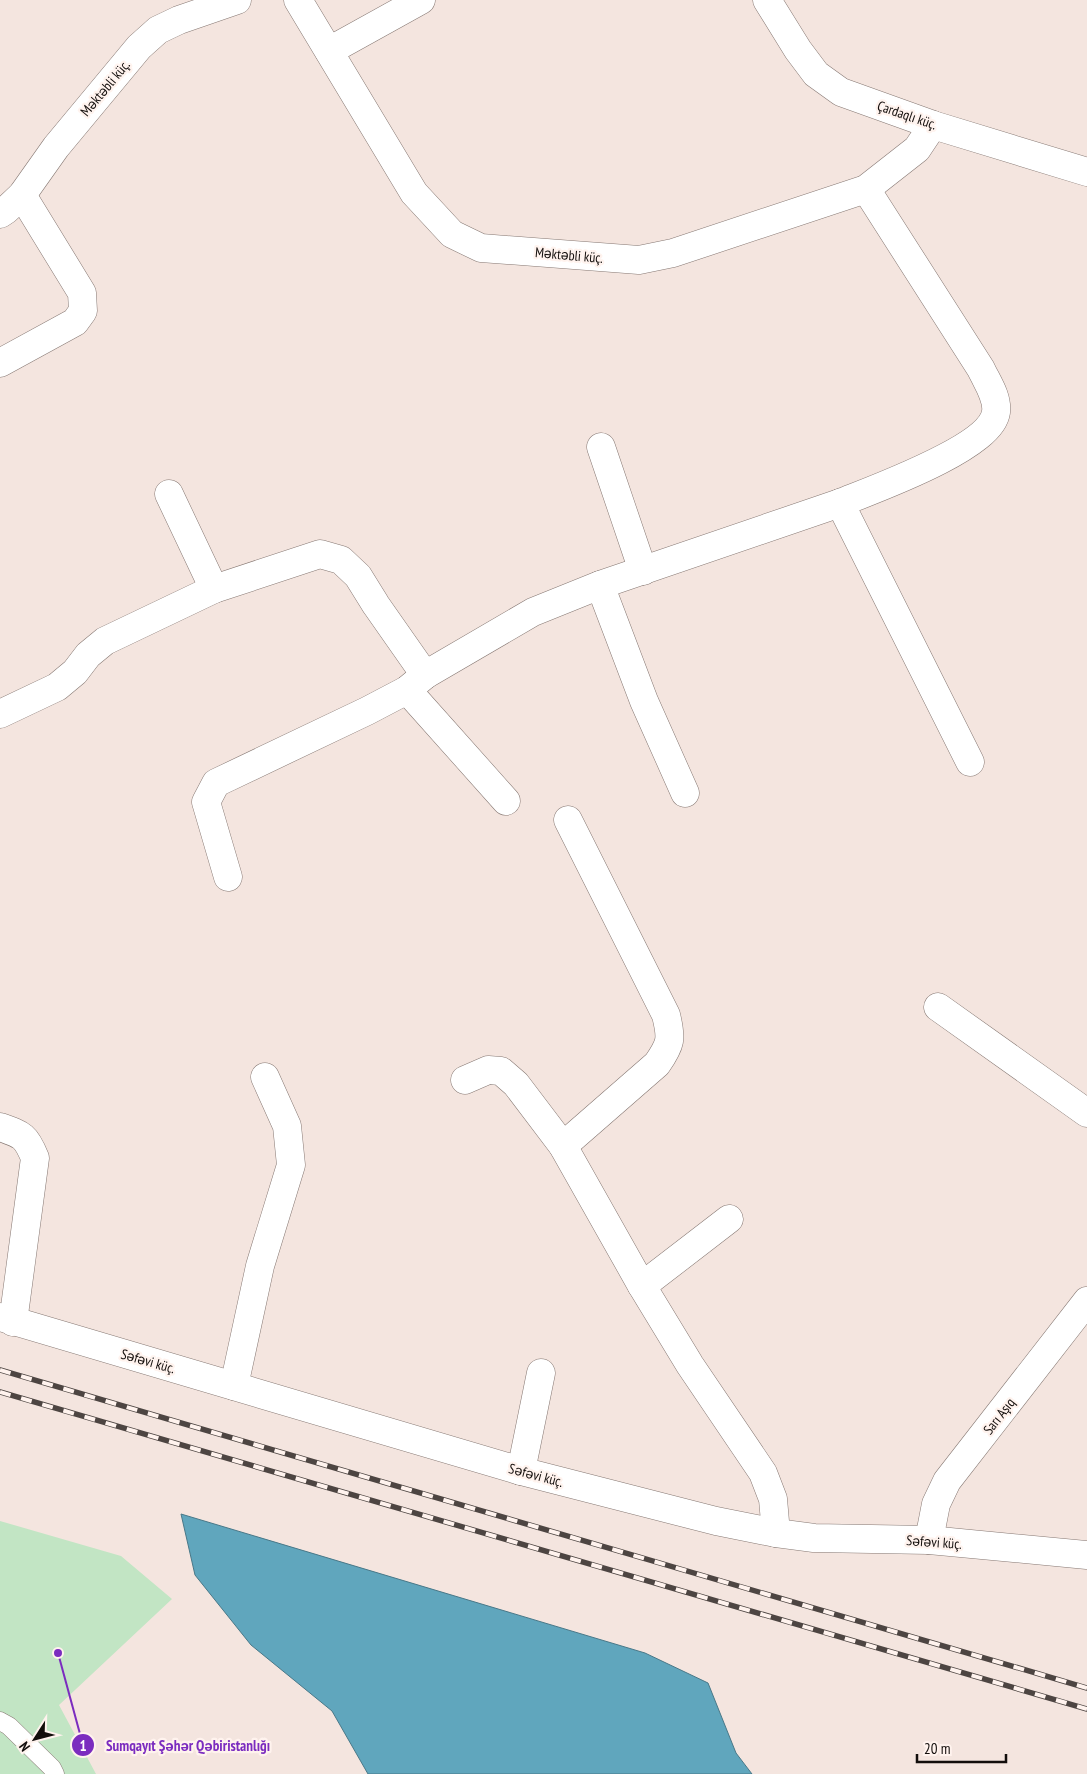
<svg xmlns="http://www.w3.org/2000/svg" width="1087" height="1774" font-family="'PT Sans Narrow',sans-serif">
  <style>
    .green { fill: #c2e5c4 }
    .water { fill: #60a6bd; stroke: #497888 }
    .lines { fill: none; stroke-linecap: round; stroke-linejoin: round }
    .service-casing { stroke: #867873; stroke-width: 19 }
    .minor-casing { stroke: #867873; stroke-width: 29 }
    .service { stroke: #fff; stroke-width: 18 }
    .minor { stroke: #fff; stroke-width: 28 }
    .rail-casing { stroke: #4d4542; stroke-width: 5.5 }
    .rail { stroke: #fff3ee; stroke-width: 4; stroke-dasharray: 11; stroke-linecap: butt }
    .labels { text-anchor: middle; stroke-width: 4.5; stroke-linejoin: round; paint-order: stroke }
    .street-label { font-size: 14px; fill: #120d0b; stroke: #fff3ee }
    .leader { fill: none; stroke: #7b2cbf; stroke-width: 2 }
    .callout-dot { fill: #7b2cbf; stroke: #fff3ee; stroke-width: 2 }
    .mark-label { font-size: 15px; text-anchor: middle; font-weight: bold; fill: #fff }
    .callout-label { font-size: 15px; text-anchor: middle; font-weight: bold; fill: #7b2cbf; stroke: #fff3ee; stroke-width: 4.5; stroke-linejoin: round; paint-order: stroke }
  </style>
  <rect width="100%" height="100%" fill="#f4e5df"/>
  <path class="green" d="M0 1521 121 1556 172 1599 59 1705 96 1774H0Z"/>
  <path class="water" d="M181 1514 645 1653 708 1683 736 1753 752 1774H368L332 1711 251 1645 195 1575Z"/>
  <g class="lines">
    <defs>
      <path id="service" d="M0 1721 9 1726 52 1768 55 1774"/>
      <g id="minor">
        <path d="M298 0 414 193 452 234 481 248 639 260 673 253 866 189 917 149 933 125"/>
        <path d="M767 0 798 50 816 74 841 92 933 125 1087 172"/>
        <path d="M329 51 421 0"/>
        <path d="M0 214 6 210 22 195 56 147 139 47 158 30 179 20 237 0"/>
        <path d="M0 363 75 322 83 311 82 293 22 195"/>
        <path d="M601 447 643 571"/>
        <path d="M169 494 214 589"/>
        <path d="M840 503C872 490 991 448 996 412 998 397 987 382 981 369L866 189"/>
        <path d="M600 585 644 701 685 793"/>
        <path d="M407 690 506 801"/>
        <path d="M0 714 57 687 75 672 88 655 105 641 214 589 320 554 341 560 358 576 376 605 425 675"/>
        <path d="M228 877 206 802 216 783 367 711 407 690 425 675 533 612 600 585 840 503 970 762"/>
        <path d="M938 1007 1087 1113"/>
        <path d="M465 1080 488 1070 501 1071 516 1084 563 1146 642 1286 690 1365 763 1473 773 1499 776 1533"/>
        <path d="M0 1127C23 1135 26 1136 35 1158L13 1322"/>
        <path d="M563 1146 657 1064C671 1044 672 1039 666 1015L568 820"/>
        <path d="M642 1286 729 1219"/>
        <path d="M0 1317 521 1471 716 1521 776 1533 814 1538 929 1540 1087 1555"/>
        <path d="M234 1386 260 1266 291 1165 287 1126 265 1077"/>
        <path d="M521 1471 541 1373"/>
        <path d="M929 1540 936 1504 947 1481 1087 1301"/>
      </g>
    </defs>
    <use href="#service" class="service-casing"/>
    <use href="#minor" class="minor-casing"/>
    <use href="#service" class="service"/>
    <use href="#minor" class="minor"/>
    <defs>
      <g id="rail">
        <path d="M0 1370 1087 1688"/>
        <path d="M0 1392 1087 1709"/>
      </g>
    </defs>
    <use href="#rail" class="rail-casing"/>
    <use href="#rail" class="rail"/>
  </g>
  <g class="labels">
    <g class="street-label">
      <text transform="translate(105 88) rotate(-50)" y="5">Məktəbli küç.</text>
      <text transform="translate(907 115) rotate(19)" y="5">Çardaqlı küç.</text>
      <text transform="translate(569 255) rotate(5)" y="5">Məktəbli küç.</text>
      <text transform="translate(148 1361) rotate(16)" y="5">Səfəvi küç.</text>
      <text transform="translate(999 1416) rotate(-52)" y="5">Sarı Aşıq</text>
      <text transform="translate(536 1475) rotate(15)" y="5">Səfəvi küç.</text>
      <text transform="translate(934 1542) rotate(4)" y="5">Səfəvi küç.</text>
    </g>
  </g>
  <path class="leader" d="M58 1653L83 1745"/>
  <g class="callout-dot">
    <circle cx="58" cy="1653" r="5"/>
    <circle cx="83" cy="1745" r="12"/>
  </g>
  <g class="mark-label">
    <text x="83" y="1751">1</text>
  </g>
  <g class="callout-label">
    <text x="188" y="1751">Sumqayıt Şəhər Qəbiristanlığı</text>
  </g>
  <g transform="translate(35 1739) rotate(234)" stroke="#fff3ee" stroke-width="4" paint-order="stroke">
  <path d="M0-4L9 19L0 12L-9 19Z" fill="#120d0b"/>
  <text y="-8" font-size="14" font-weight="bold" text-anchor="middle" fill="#120d0b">N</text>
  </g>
  <path d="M917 1754v8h89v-8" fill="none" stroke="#120d0b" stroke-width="2.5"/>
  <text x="924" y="1754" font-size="15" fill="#120d0b" stroke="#fff3ee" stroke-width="4" paint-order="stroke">20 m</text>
</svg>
